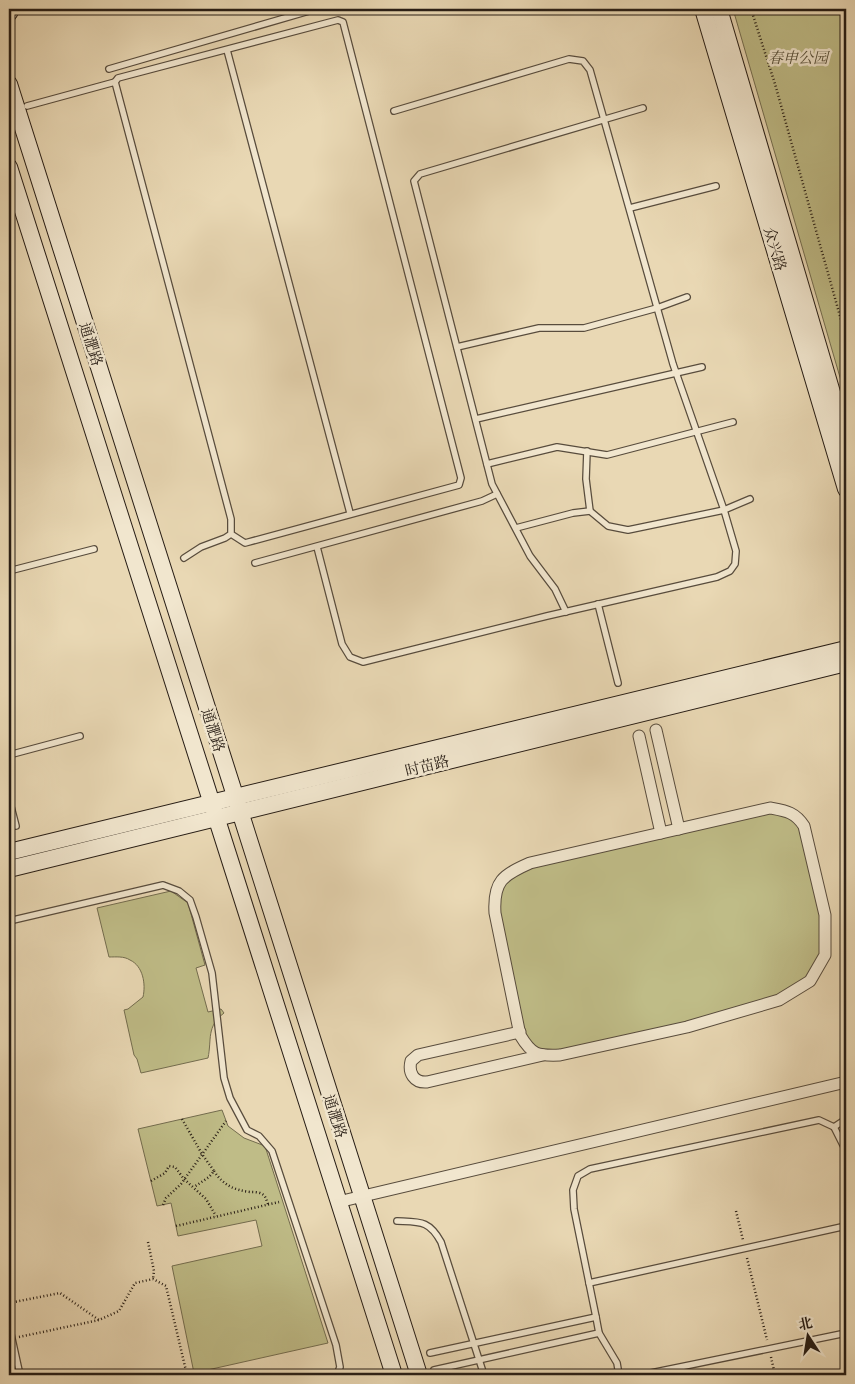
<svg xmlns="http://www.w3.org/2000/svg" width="855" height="1384" font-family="Vollkorn,'Noto Serif SC',serif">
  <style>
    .green { fill: #bfbc87; stroke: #736c4e }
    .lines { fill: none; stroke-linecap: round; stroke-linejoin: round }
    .lane-casing { stroke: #584c3d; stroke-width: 8 }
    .street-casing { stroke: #584c3d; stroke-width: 13 }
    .secondary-casing { stroke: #271d15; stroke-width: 18 }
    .path { stroke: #271d15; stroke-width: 2.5; stroke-dasharray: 1 2.5; stroke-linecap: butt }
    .lane { stroke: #f1e6ce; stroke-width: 5.5 }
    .street { stroke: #f1e6ce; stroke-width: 11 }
    .secondary { stroke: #f1e6ce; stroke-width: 16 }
    .labels { text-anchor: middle; stroke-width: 5; stroke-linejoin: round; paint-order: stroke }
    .park-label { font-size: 15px; font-style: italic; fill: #554d37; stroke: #f1e6ce }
    .street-label { font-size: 15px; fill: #271d15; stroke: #f1e6ce }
  </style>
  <rect width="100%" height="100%" fill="#e9d8b4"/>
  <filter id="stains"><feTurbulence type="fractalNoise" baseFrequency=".004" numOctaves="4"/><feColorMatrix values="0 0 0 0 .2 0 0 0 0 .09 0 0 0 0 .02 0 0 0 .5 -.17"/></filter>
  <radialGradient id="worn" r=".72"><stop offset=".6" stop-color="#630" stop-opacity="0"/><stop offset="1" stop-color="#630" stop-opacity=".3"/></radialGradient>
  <g class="green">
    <path d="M733 9H846V398Z"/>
    <path d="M769 812 787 817 800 825 821 915 822 954 805 980 775 997 688 1024 562 1051H542L530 1045 523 1030 497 911 503 883 529 866Z"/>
    <path d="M171 891 188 903 205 965 196 968 208 1012 221 1009 224 1013C206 1027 212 1039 208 1058L141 1073 137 1059 134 1055 124 1010 128 1009 143 997C146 984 143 966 130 960 124 956 116 957 109 957L97 908Z"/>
    <path d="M222 1110 228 1126 244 1138 265 1146 328 1343 194 1373 172 1266 262 1246 256 1220 178 1236 171 1203 157 1206 138 1129Z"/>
  </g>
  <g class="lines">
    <defs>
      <g id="lane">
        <path d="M227 50 350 513"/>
        <path d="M109 69 316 9"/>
        <path d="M27 106 115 82"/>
        <path d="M630 208 716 186"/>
        <path d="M457 347 539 328H584L657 308 687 297"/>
        <path d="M476 419 702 367"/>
        <path d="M587 451 586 479 590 511 608 526 628 530 724 510 750 499"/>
        <path d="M487 464 557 447 607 455 733 422"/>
        <path d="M516 528 573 513 590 511"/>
        <path d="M317 547 342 644 350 657 363 662 547 616 717 577 730 571 735 564 736 551 724 510 673 364 590 70 583 61 569 59 394 111"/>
        <path d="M184 558 201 547 225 538 231 534V519L115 82 118 78 338 20 343 22 461 478 459 485 245 543 231 534"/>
        <path d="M255 563 482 501 497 494"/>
        <path d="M9 571 94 549"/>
        <path d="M598 604 618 683"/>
        <path d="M566 612 555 589 530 556 492 484 414 181 420 174 643 108"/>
        <path d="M9 755 80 736"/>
        <path d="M9 799 16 826"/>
        <path d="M9 921 163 885 179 891 190 900 196 917 212 973 224 1078 230 1098 247 1130 259 1136 272 1151 336 1345 340 1367 337 1375"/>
        <path d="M834 1127 846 1119"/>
        <path d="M397 1221C420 1222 429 1220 441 1242L484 1375"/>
        <path d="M589 1283 846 1226"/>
        <path d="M9 1325 20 1375"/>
        <path d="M430 1353 596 1317"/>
        <path d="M434 1370 599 1333"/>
        <path d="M619 1375 617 1363 599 1333 596 1317 574 1209 573 1190 578 1176 590 1169 819 1120 834 1127 844 1147 846 1158"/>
        <path d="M641 1375 846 1333"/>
      </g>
      <g id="street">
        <path d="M656 730 679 829"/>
        <path d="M639 736 661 833"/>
        <path d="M770 808C786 811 795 812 804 826L825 915V955L810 981 779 1000 687 1027 560 1055C537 1056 532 1055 520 1035L495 913C493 881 503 875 530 863Z"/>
        <path d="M520 1032 418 1055 411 1061C408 1073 414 1083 427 1082L543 1055"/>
        <path d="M338 1202 846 1082"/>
      </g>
      <g id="secondary">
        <path d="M703 9 846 489"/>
        <path d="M719 9 846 440"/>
        <path d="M9 13 11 9"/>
        <path d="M9 84 419 1375"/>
        <path d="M9 167 394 1375"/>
        <path d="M9 852 846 649"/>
        <path d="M9 869 846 663"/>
      </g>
    </defs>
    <use href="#lane" class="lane-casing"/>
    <use href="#street" class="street-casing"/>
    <use href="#secondary" class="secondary-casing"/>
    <g class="path">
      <path d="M751 9 775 84 845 334"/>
      <path d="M182 1119 202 1154 214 1171 209 1177 194 1187"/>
      <path d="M214 1171C223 1185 234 1190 250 1192 254 1192 259 1192 262 1194 266 1196 266 1200 268 1204"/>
      <path d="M151 1181 165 1173 169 1166 175 1167 184 1179 206 1199 216 1216"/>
      <path d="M163 1205 166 1198 181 1184 226 1121"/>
      <path d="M736 1211 743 1240"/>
      <path d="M176 1226 279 1202"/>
      <path d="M148 1242 154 1271 153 1279"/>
      <path d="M747 1258 767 1340"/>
      <path d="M9 1303 60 1293 99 1320"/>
      <path d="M19 1337 99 1320 119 1311 135 1283 153 1279 166 1286 187 1375"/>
      <path d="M771 1357 775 1375"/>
    </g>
    <use href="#lane" class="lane"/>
    <use href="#street" class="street"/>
    <use href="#secondary" class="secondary"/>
  </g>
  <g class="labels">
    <g class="park-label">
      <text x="798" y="63">春申公园</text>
    </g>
    <g class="street-label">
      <text transform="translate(775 249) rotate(74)" y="5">众兴路</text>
      <text transform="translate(91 344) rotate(72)" y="5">通淝路</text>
      <text transform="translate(213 730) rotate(72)" y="5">通淝路</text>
      <text transform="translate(427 766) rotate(-14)" y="5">时苗路</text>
      <text transform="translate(335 1116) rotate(72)" y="5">通淝路</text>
    </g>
  </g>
  <rect width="855" height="1384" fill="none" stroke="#e9d8b4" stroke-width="30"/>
  <rect x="10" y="10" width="835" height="1364" fill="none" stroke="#271d15" stroke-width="2.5"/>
  <rect x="15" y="15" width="825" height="1354" fill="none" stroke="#271d15"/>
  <g transform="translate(808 1336) rotate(348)" stroke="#f1e6ce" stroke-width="4" paint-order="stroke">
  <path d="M0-4L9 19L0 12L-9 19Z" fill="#271d15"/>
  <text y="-8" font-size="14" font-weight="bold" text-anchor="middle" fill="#271d15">北</text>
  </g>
  <rect width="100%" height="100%" filter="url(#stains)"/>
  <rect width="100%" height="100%" fill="url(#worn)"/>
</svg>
